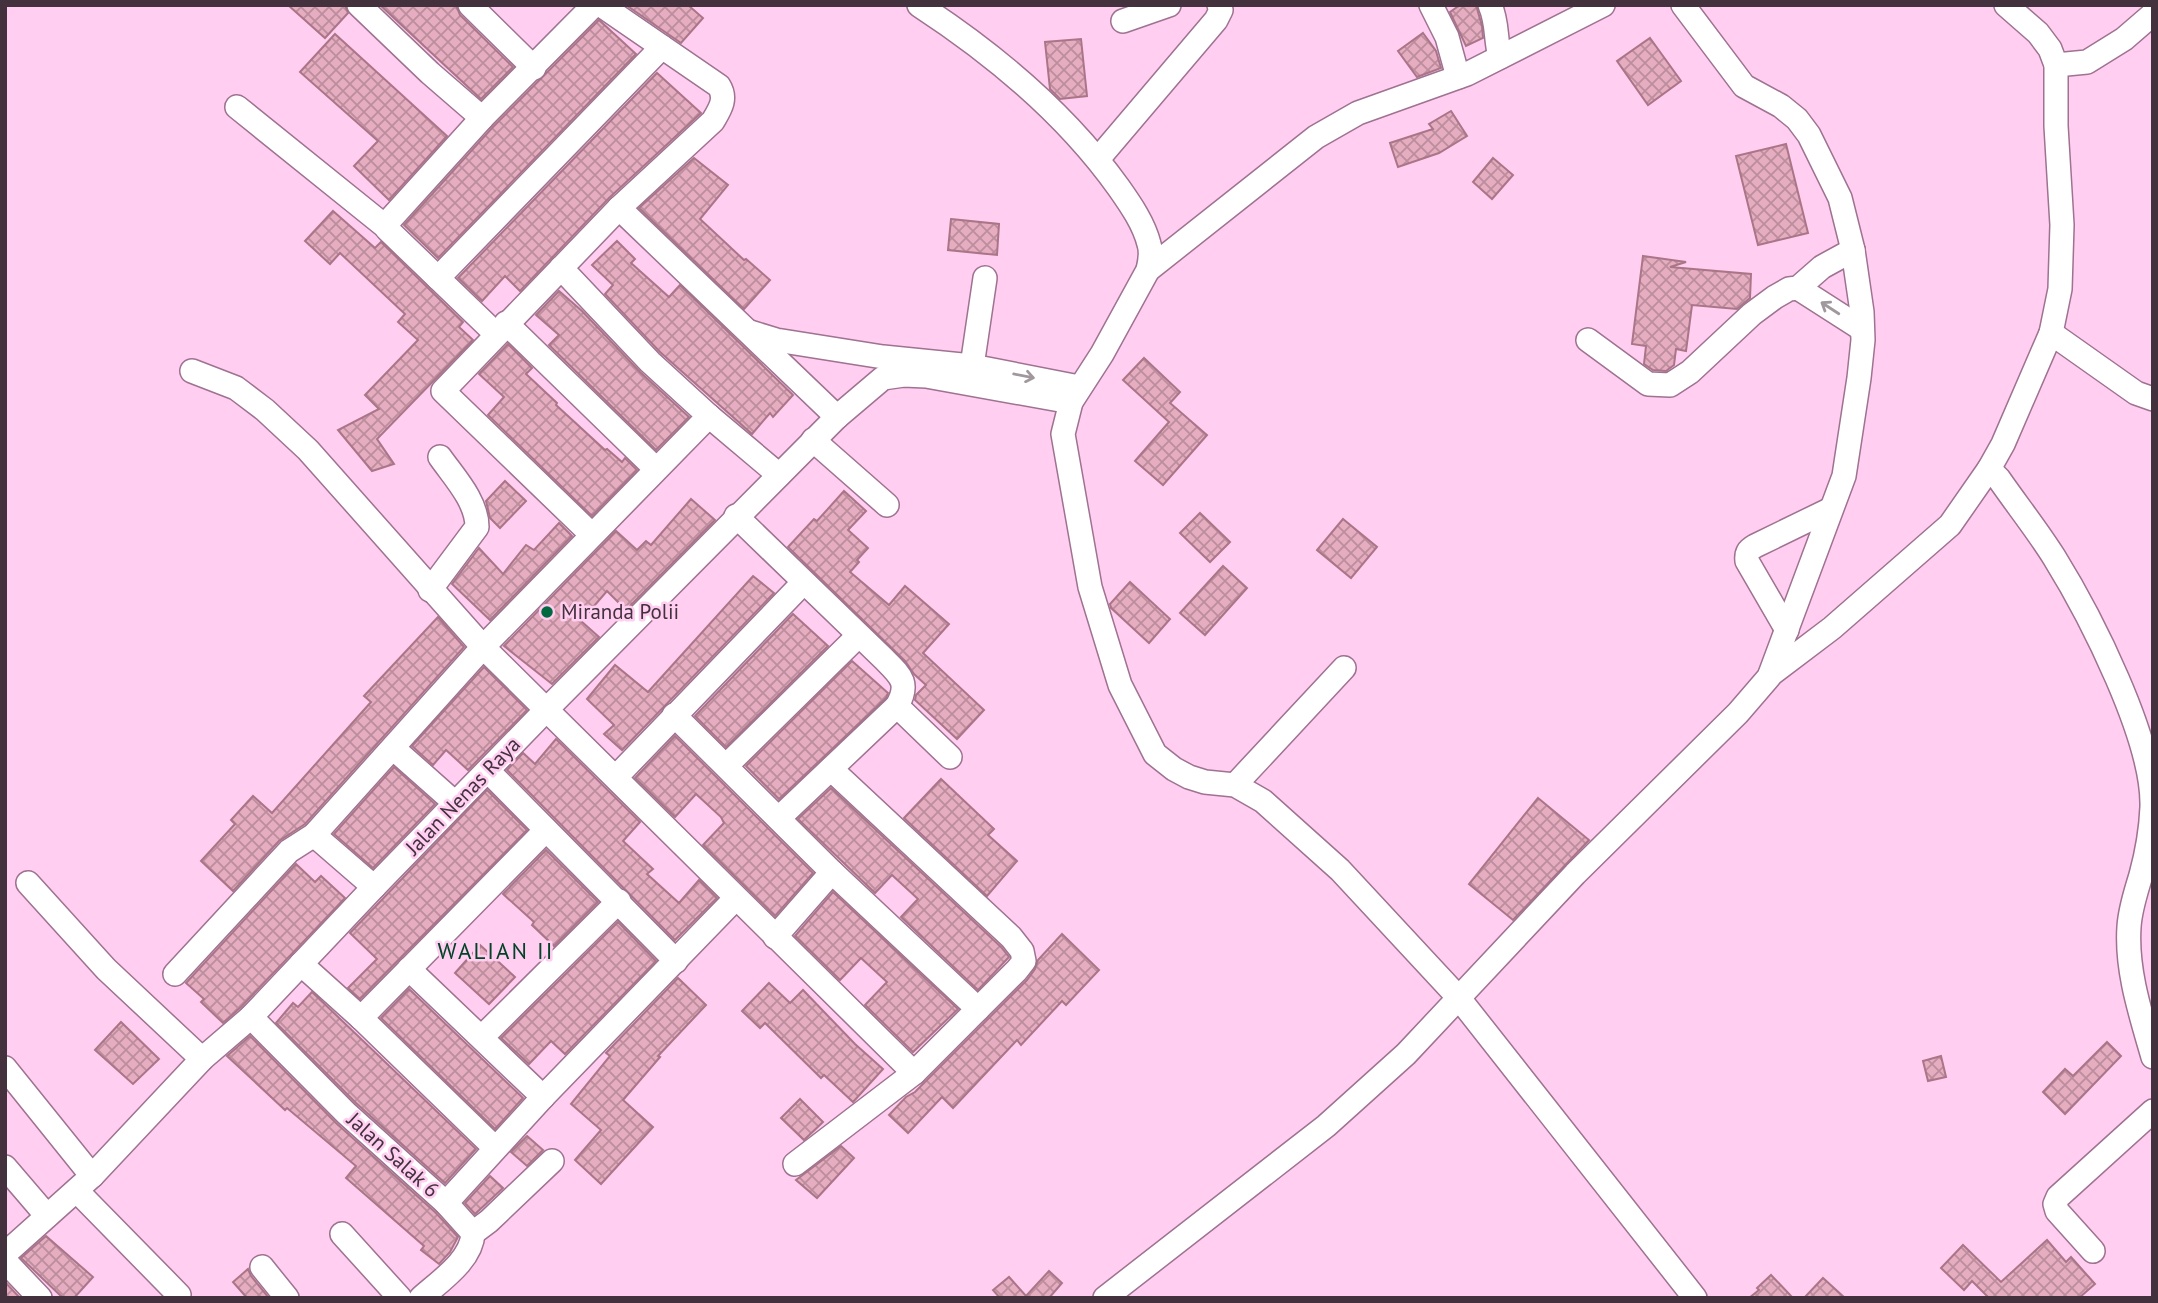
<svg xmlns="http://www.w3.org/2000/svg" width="2158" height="1303" font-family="'PT Sans',sans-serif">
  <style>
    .building { fill: url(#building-cross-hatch); stroke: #aa7587; stroke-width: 2 }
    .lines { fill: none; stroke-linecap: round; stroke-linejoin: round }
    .minor-casing { stroke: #9e7291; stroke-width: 26 }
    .minor { stroke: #fff; stroke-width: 23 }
    .oneway { stroke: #a1989e }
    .poi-dot { fill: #00693f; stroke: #ffcef0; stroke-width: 2.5 }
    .labels { text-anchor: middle; stroke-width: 5; stroke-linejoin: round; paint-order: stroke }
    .poi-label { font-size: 21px; fill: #43313e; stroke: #ffcef0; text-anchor: start }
    .street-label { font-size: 21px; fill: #43313e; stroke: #ffcef0 }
    .neighbourhood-label { font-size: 23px; letter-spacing: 2px; fill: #004326; stroke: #ffcef0 }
  </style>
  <defs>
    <pattern id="building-cross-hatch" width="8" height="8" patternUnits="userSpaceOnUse" patternTransform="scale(1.75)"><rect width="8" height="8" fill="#e5adbf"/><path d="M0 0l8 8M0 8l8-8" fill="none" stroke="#bb8d9d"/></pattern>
  </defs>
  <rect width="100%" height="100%" fill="#ffcef0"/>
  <g class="building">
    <path d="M288 5H345L348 13 325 38Z"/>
    <path d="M380 5H456L460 15 513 67 481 99Z"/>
    <path d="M626 5H688L703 18 681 43Z"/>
    <path d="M1460 5H1476L1482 26 1483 38 1466 46 1450 12Z"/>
    <path d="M599 20 636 54 438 258 404 225 492 128Z"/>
    <path d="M1423 33 1436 51 1441 68 1417 77 1398 51Z"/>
    <path d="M335 34 447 136 389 200 354 166 378 141 300 72Z"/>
    <path d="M1650 38 1681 81 1648 105 1617 61Z"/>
    <path d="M1081 39 1087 96 1060 99 1050 89 1045 42Z"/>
    <path d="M657 73 701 113 609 198 520 291 505 276 482 301 458 278Z"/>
    <path d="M1451 111 1467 136 1439 153 1398 167 1390 143 1433 129 1429 124Z"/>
    <path d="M1786 144 1808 233 1758 245 1736 156Z"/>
    <path d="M694 158 728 185 700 219 744 260 746 259 770 280 744 309 639 208Z"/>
    <path d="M1493 158 1513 175 1492 199 1473 182Z"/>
    <path d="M333 211 375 248 381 242 463 322 459 327 473 340 377 439 394 464 372 471 338 430 379 409 365 395 418 340 398 322 405 314 340 253 330 264 305 241Z"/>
    <path d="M951 219 999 224 997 255 948 250Z"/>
    <path d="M617 241 635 259 631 263 669 297 680 285 793 395 773 417 770 413 752 434 660 352 605 294 613 285 592 265Z"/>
    <path d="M1643 256 1686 262 1670 267 1751 274 1750 298 1737 309 1692 305 1686 351 1676 349 1674 365 1666 371 1653 370 1644 364 1646 346 1632 344Z"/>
    <path d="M559 291 582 311 640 372 689 417 656 450 549 345 559 335 536 315Z"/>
    <path d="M508 344 532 368 526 374 557 403 556 405 605 450 607 449 622 462 625 458 637 470 592 516 488 415 504 397 479 374Z"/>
    <path d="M1144 358 1180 392 1170 403 1207 435 1163 485 1135 461 1169 422 1123 380Z"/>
    <path d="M505 481 526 501 500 528 490 518 486 501Z"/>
    <path d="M844 491 866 511 848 530 868 548 857 560 859 562 850 572 889 605 905 586 949 624 923 653 984 710 957 739 915 700 916 695 926 685 914 674 905 661 788 547 814 519 817 521Z"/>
    <path d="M691 499 715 520 626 610 607 591 581 621 599 637 552 684 504 646 616 531 637 550 646 541 651 545Z"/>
    <path d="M1200 513 1230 542 1210 562 1180 533Z"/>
    <path d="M1343 519 1377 547 1351 578 1317 550Z"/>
    <path d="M559 523 572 536 490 620 452 584 479 548 503 574 526 545 534 550Z"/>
    <path d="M1223 566 1247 588 1205 635 1180 613Z"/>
    <path d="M753 576 774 593 622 750 604 734 614 725 587 699 615 665 648 692Z"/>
    <path d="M1130 582 1170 619 1149 643 1111 608 1110 604Z"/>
    <path d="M793 614 828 646 726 747 695 716Z"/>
    <path d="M438 617 464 647 305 824 279 841 233 891 201 861 235 824 231 820 253 796 272 813 371 702 364 696Z"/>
    <path d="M852 661 888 693 886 698 779 799 746 766Z"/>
    <path d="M484 667 527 710 468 770 446 750 433 765 412 746Z"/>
    <path d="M675 736 813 873 775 916 703 845 724 823 721 817 696 794 675 817 635 778Z"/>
    <path d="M556 739 640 822 623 841 653 869 647 874 679 903 699 880 717 898 675 940 507 770 523 753 535 764Z"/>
    <path d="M394 767 435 804 373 868 334 834Z"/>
    <path d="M941 779 994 829 988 835 1017 861 987 896 904 818Z"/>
    <path d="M831 788 1001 947 1009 957 978 990 901 917 918 899 892 875 875 893 798 819Z"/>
    <path d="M487 790 527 830 360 999 348 988 377 959 350 933Z"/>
    <path d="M1538 798 1589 840 1513 920 1469 884Z"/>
    <path d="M546 850 598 902 554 946 532 925 534 922 503 894Z"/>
    <path d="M296 864 315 882 321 876 345 898 241 1007 223 1023 201 1002 204 999 186 983Z"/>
    <path d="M833 892 958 1009 913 1052 865 1005 887 982 861 958 840 980 795 936Z"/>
    <path d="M618 922 656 961 565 1054 551 1041 529 1064 501 1038Z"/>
    <path d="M1062 934 1099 970 1066 1005 1062 1001 1021 1045 1017 1040 953 1108 942 1097 908 1133 889 1115 906 1097 915 1092 1027 980 1035 969 1038 960Z"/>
    <path d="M480 945 515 977 489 1004 455 973Z"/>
    <path d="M678 978 706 1005 658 1056 660 1057 623 1100 653 1127 601 1184 575 1160 601 1130 571 1104 610 1056 606 1053Z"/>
    <path d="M769 983 790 1003 803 990 855 1044 883 1069 853 1102 824 1075 821 1078 765 1023 760 1028 742 1011Z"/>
    <path d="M409 989 523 1098 495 1129 381 1018Z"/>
    <path d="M312 992 476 1149 445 1183 356 1103 276 1023 293 1003 298 1007Z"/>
    <path d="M121 1022 159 1059 133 1084 95 1050Z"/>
    <path d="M250 1036 336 1123 436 1213 458 1237 450 1252 439 1264 421 1250 424 1246 346 1178 356 1166 287 1108 285 1110 227 1056Z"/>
    <path d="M2107 1042 2121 1056 2065 1114 2043 1092 2065 1069 2073 1076Z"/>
    <path d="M1941 1056 1946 1077 1928 1081 1923 1061Z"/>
    <path d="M800 1099 823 1122 804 1140 781 1118Z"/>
    <path d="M527 1136 543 1150 527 1166 511 1152Z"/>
    <path d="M841 1146 854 1158 817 1198 796 1180Z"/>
    <path d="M490 1176 503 1188 475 1214 465 1203Z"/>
    <path d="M46 1236 93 1277 74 1298H63L21 1258Z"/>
    <path d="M2047 1240 2066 1262 2071 1257 2095 1284 2079 1298H1989L1972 1281 1964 1290 1941 1268 1963 1245 2001 1282Z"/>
    <path d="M248 1269 251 1276 269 1298H247L233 1282Z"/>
    <path d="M1049 1271 1062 1283 1049 1298H1000L993 1290 1009 1277 1026 1296Z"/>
    <path d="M1771 1275 1793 1298H1749L1759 1290 1757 1288Z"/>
    <path d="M1823 1278 1845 1298H1804Z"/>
    <path d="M5 1282 20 1298H5Z"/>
  </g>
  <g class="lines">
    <defs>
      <g id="minor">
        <path d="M359 5 430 73 482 118"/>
        <path d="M470 5 534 68"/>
        <path d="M919 5C994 54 1067 115 1119 188 1131 205 1144 224 1149 244 1152 253 1150 261 1148 270L1102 354 1071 402 1063 434 1090 587 1120 685 1155 754 1174 769 1189 777 1205 782 1235 785 1263 801 1340 870 1458 997 1695 1298"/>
        <path d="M1431 5 1447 37 1458 77"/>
        <path d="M1490 5C1498 23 1495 38 1500 57"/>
        <path d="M1123 21 1169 5"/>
        <path d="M2056 65 2087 62 2124 39 2153 14"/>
        <path d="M237 107 386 227"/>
        <path d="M1098 159 1216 20 1221 10 1219 5"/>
        <path d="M619 208 837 417"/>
        <path d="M561 268 650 362 709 416 779 475"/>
        <path d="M1148 270 1316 137 1358 113 1467 74 1603 5"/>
        <path d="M438 278 662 47"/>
        <path d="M1798 288 1862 329"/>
        <path d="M506 323 656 469"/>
        <path d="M750 332 776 340 883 357 972 366 1079 387"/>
        <path d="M2051 333 2136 393 2153 399"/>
        <path d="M496 334 387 229 386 224 482 118 594 5"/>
        <path d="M1588 340 1648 384 1670 385 1690 372 1752 314 1775 297 1789 289 1798 288 1822 267 1853 250"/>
        <path d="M972 366 985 278"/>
        <path d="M192 371 236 388 265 410 308 450 483 647 914 1073"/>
        <path d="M813 440 887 505"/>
        <path d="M1989 469 2003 444 2051 333 2060 289 2062 225 2056 126V65L2050 49 2038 33 2006 5"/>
        <path d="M736 516 884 659C901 676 910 683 897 706L779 818"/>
        <path d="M591 534 443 391 619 208 713 121C720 109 727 99 719 86L601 5"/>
        <path d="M430 590 477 527C477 501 454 477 440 457"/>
        <path d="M1787 630 1747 561C1746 553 1748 550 1755 546L1829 510"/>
        <path d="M1770 675 1832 628 1950 525 1989 469 1999 479C2017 505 2037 530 2054 557 2090 615 2154 740 2152 807 2151 830 2147 853 2141 875 2136 892 2130 909 2129 927 2126 971 2141 1015 2153 1057"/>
        <path d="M897 706 950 757"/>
        <path d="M674 715 832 872 978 1009"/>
        <path d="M393 748 455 803"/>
        <path d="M726 766 858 636"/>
        <path d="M489 772 676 961"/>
        <path d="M616 777 803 583"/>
        <path d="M1235 785 1344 668"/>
        <path d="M314 835 374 887"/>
        <path d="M28 883 106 969 202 1059"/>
        <path d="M775 937 832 872"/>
        <path d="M301 964 361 1018 495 1148"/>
        <path d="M409 969 543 1097"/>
        <path d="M175 974 289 851 314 835 483 647 709 416"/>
        <path d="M251 1017 346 1113 446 1203 473 1233C472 1260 440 1281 421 1298"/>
        <path d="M361 1018 546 830"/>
        <path d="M482 1037 619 901"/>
        <path d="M5 1068 92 1176"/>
        <path d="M795 1164 914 1073 1017 970 1024 961 1022 951 1011 937 831 769"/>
        <path d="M5 1167 47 1216"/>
        <path d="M77 1191 179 1295"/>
        <path d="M446 1203 543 1097 736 898"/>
        <path d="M473 1233 489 1221 552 1161"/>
        <path d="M342 1234 400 1298"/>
        <path d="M2093 1251 2057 1211 2055 1204 2058 1197 2153 1111"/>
        <path d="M5 1254 92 1176 202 1059 251 1017 374 887 547 709 837 417 883 378 904 375 926 376 1071 402"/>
        <path d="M5 1261 40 1298"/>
        <path d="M262 1267 287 1298"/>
        <path d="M1105 1298 1326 1126 1406 1054 1575 874 1738 713 1769 677 1844 476 1859 378 1863 340 1862 312 1853 250 1840 198 1809 135 1797 119 1781 106 1744 86 1683 5"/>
      </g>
    </defs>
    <use href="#minor" class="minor-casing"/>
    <use href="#minor" class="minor"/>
  </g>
  <defs><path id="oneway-shaft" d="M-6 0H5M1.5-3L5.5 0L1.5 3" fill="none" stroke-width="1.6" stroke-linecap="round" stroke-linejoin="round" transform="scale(1.75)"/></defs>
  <g class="oneway">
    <use href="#oneway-shaft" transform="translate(1830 308) rotate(-147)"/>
    <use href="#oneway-shaft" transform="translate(1024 376) rotate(11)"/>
  </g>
  <circle class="poi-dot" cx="547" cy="612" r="7"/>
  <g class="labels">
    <g class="poi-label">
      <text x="561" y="619">Miranda Polii</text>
    </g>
    <g class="street-label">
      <text transform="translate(463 796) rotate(-46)" y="7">Jalan Nenas Raya</text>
      <text transform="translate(393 1155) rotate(42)" y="7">Jalan Salak 6</text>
    </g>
    <g class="neighbourhood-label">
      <text x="496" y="959">WALIAN II</text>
    </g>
  </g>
  <rect width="2158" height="1303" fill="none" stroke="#43313e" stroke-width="14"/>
</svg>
